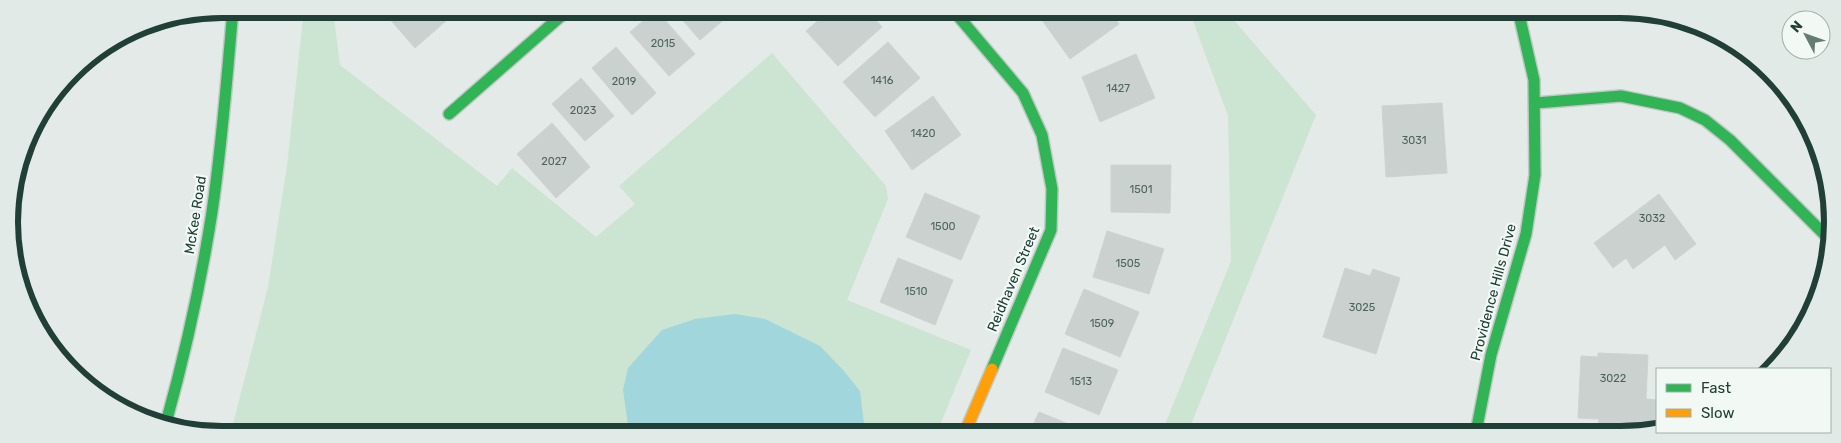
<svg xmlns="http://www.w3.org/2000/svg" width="1841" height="443" font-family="Rubik,sans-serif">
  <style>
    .green { fill: #cce4d2 }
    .water { fill: #a1d6dc }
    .building { fill: #cbd1ce; stroke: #cdd3d0 }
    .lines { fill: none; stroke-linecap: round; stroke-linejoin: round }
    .fast-casing { stroke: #bfc8c4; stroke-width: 14 }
    .slow-casing { stroke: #bfc8c4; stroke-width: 14 }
    .fast { stroke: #30b455; stroke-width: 11 }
    .slow { stroke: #ff9f0a; stroke-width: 11 }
    .labels { text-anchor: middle; stroke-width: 4.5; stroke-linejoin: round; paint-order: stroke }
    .number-label { font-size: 11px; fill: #4c645d }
    .street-label { font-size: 14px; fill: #203f36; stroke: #f2f9f5 }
    .rim { fill: none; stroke: #203f36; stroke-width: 6 }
  </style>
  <rect width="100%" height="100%" fill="#e4eae7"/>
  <g class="green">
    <path d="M304 9H333L340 65 497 186 512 168 596 237 635 204 619 186 772 53 886 186 888 199 847 300 971 350 937 432H231L268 287 287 166Z"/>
    <path d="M1189 10H1225L1316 115 1188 432H1162L1231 261 1228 116Z"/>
  </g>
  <path class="water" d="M735 314 765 319 820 346 844 371 860 391 865 432H629L623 390 628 368 662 330 695 319Z"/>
  <g class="building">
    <path d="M381 9H437L447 20 415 48Z"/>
    <path d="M673 9H721L727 17 700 40Z"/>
    <path d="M782 9 797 10 788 17Z"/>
    <path d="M656 10 695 54 669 76 630 32Z"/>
    <path d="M830 10H867L882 27 838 66 806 31Z"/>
    <path d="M1056 10H1108L1119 24 1070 59 1042 20Z"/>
    <path d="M888 42 920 78 875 117 843 82Z"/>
    <path d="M616 47 656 93 632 115 592 68Z"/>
    <path d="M1136 54 1155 98 1100 122 1082 77Z"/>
    <path d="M581 78 614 116 585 141 552 104Z"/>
    <path d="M933 96 961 135 912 170 885 131Z"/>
    <path d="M1442 103 1447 173 1386 177 1382 106Z"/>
    <path d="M552 123 590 167 556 198 517 154Z"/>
    <path d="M1111 165H1171L1170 213 1111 212Z"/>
    <path d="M925 193 980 216 961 260 906 237Z"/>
    <path d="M1659 194 1696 244 1675 260 1665 245 1633 269 1626 258 1613 268 1594 243Z"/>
    <path d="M1107 231 1164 249 1149 294 1093 277Z"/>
    <path d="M898 258 953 280 935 325 880 302Z"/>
    <path d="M1345 268 1370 276 1373 269 1400 278 1376 354 1323 337Z"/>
    <path d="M1084 289 1139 312 1120 357 1065 334Z"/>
    <path d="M1063 348 1118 370 1099 415 1045 392Z"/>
    <path d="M1598 353 1648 355 1646 399 1657 400V429L1651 431 1598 429 1599 419 1578 418 1581 356 1598 357Z"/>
    <path d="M1039 412 1088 432H1030Z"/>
  </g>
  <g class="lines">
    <defs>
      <g id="fast">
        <path d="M953 10 1023 93 1042 135 1052 189 1051 230 992 369"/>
        <path d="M1536 103 1621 96 1680 108 1705 120 1730 140 1830 240"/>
        <path d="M449 114 569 9"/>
        <path d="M166 423C185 354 201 283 212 212 222 145 227 77 233 9"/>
        <path d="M1476 432 1491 355 1526 234 1535 175 1534 80 1518 10"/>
      </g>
      <path id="slow" d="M965 432 992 369"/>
    </defs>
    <use href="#fast" class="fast-casing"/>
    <use href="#slow" class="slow-casing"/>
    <use href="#fast" class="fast"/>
    <use href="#slow" class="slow"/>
  </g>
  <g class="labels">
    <g class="number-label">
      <text x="663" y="47">2015</text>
      <text x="882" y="84">1416</text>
      <text x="624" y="85">2019</text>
      <text x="1118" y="92">1427</text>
      <text x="583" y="114">2023</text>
      <text x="923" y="137">1420</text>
      <text x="1414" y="144">3031</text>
      <text x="554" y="165">2027</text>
      <text x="1141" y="193">1501</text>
      <text x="1652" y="222">3032</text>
      <text x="943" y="230">1500</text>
      <text x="1128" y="267">1505</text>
      <text x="916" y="295">1510</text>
      <text x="1362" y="311">3025</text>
      <text x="1102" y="327">1509</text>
      <text x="1613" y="382">3022</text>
      <text x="1081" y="385">1513</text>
    </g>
    <g class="street-label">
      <text transform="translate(195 215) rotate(-81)" y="5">McKee Road</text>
      <text transform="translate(1013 279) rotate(-67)" y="5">Reidhaven Street</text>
      <text transform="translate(1493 292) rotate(-75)" y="5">Providence Hills Drive</text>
    </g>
  </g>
  <path d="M0 0H1841V443H0ZM222 18H1620A204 204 0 0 1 1824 222V222A204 204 0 0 1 1620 426H222A204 204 0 0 1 18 222V222A204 204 0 0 1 222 18Z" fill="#e1eae6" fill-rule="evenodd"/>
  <path class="rim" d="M222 18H1620A204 204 0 0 1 1824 222V222A204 204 0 0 1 1620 426H222A204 204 0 0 1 18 222V222A204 204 0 0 1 222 18Z"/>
  <rect x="1656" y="368" width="175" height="65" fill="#f2f9f5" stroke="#9eafa9"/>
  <rect x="1666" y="384" width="25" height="8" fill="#30b455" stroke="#9eafa9"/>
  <text x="1701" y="393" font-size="15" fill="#203f36">Fast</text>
  <rect x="1666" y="409" width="25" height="8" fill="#ff9f0a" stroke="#9eafa9"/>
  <text x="1701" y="418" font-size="15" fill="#203f36">Slow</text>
  <g transform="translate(1806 35) rotate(311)"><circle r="24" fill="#f2f9f5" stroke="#9eafa9"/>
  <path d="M0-4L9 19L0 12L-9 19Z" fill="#657b74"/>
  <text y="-8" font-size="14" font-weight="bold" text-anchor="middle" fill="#203f36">N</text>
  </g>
</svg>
